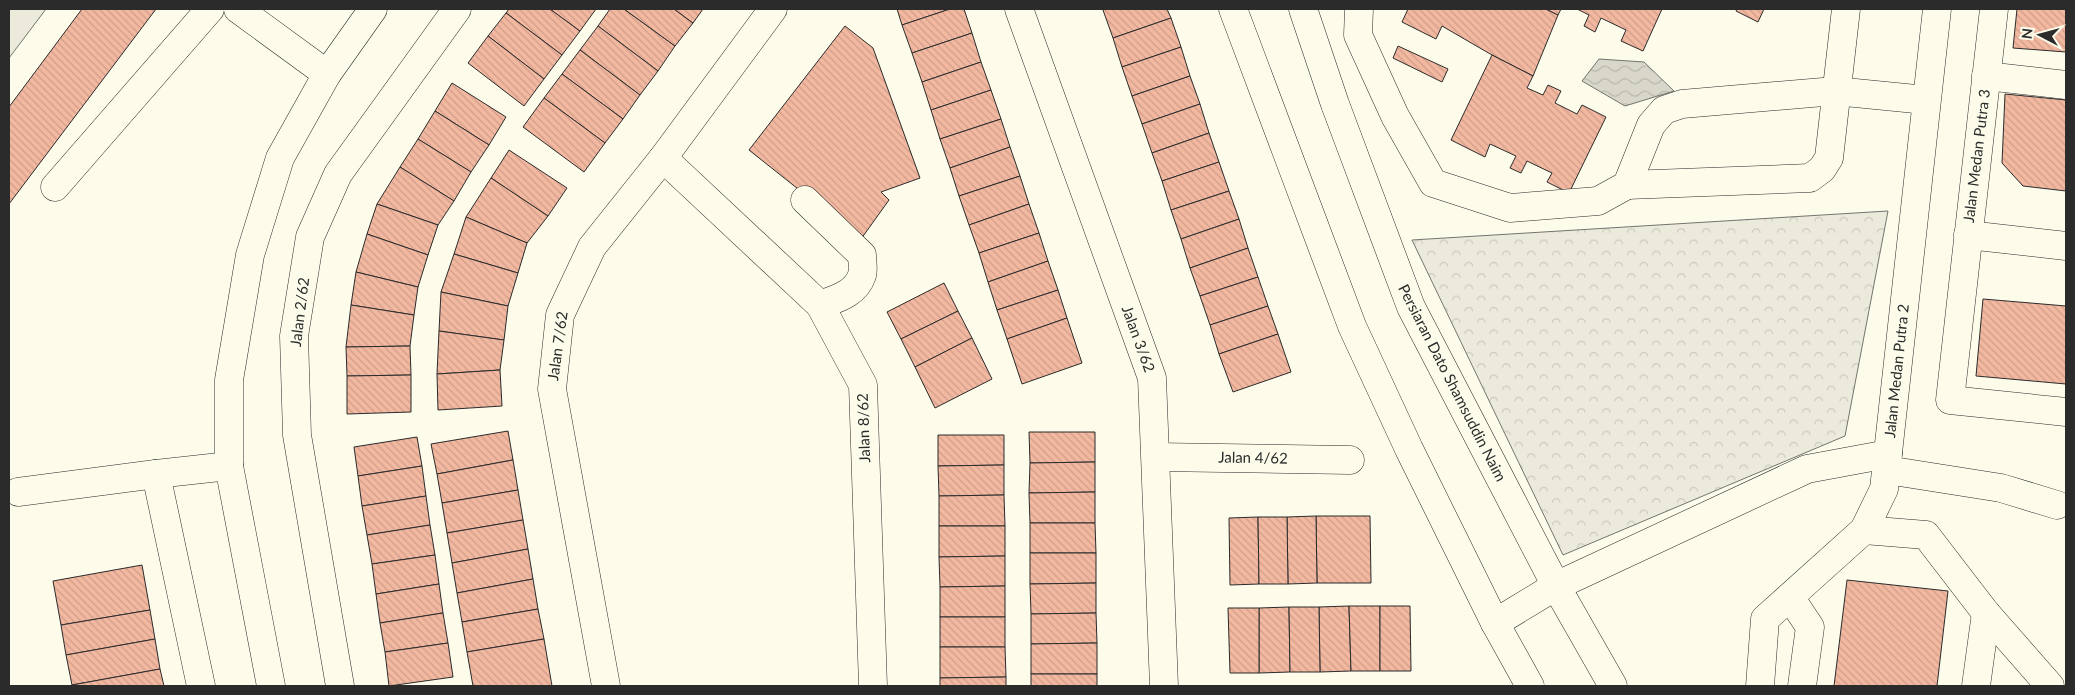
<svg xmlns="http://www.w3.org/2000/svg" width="2075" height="695" font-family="Lato,sans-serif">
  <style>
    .forest { fill: url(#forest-crowns); stroke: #74746e }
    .green { fill: #ecebdb; stroke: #74746e }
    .water { fill: url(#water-waves); stroke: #74746e }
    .building { fill: url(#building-back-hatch); stroke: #2b2b2b }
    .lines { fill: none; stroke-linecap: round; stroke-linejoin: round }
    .minor-casing { stroke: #2b2b2b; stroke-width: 29 }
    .major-casing { stroke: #2b2b2b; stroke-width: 29 }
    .minor { stroke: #fdfbea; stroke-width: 28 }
    .major { stroke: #fdfbea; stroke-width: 28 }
    .labels { text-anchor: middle; stroke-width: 4; stroke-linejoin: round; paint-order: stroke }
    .street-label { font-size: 15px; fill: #2b2b2b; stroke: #fdfbea }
  </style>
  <defs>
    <pattern id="forest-crowns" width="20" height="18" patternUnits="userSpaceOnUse" patternTransform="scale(1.25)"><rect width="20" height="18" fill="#ecebdb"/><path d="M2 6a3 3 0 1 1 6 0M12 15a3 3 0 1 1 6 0" fill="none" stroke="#cbcabc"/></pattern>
    <pattern id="water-waves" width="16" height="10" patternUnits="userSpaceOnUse" patternTransform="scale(1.25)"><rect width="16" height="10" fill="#d8d7c9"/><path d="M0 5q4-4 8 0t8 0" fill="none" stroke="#bab9ad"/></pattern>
    <pattern id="building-back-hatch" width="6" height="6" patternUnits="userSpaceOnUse" patternTransform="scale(1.25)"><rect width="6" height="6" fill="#f2b8a0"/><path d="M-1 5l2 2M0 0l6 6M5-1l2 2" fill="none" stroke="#d09e8a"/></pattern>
  </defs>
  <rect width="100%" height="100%" fill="#fdfbea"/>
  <path class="forest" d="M1888 211 1845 436 1563 555 1412 240Z"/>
  <path class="green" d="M9 9H46L9 58Z"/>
  <path class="water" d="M1599 59 1644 62 1674 91 1625 106 1582 81Z"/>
  <g class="building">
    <path d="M82 9H156L9 204V107Z"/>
    <path d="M509 9H550L580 31 562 55 506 13Z"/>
    <path d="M550 9H596L580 31Z"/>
    <path d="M610 9H624L675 46 658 71 598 26Z"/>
    <path d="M624 9H674L693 23 675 46Z"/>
    <path d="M674 9H703L693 23Z"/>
    <path d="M897 9H950L902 25Z"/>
    <path d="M950 9H964L972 33 912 53 902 25Z"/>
    <path d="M1105 9H1167L1171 18 1113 38 1103 10Z"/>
    <path d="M1408 9H1546L1558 15 1533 76 1492 55 1442 26 1436 39 1402 22Z"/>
    <path d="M1546 9H1561L1558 15Z"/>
    <path d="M1577 9H1662L1643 51 1621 41 1626 30 1601 18 1595 32 1584 26 1589 15Z"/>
    <path d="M1737 9H1764L1758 22 1736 11Z"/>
    <path d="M2017 9H2066V52L2013 48Z"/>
    <path d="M506 13 562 55 544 79 488 36Z"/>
    <path d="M1171 18 1181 47 1122 67 1113 38Z"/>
    <path d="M598 26 658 71 640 95 580 50Z"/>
    <path d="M845 26 873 48 920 178 881 192 889 200 861 239 749 150Z"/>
    <path d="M972 33 981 62 922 82 912 53Z"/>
    <path d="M488 36 544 79 524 106 468 63Z"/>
    <path d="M1398 46 1448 69 1442 82 1393 58Z"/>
    <path d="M1181 47 1190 76 1132 96 1122 67Z"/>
    <path d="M580 50 640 95 623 119 562 74Z"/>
    <path d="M1492 55 1533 76 1527 88 1543 95 1548 85 1561 91 1555 103 1577 114 1582 105 1606 117 1569 193 1547 182 1552 173 1527 161 1521 173 1510 168 1516 156 1490 144 1485 157 1451 140Z"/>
    <path d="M981 62 991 90 931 110 922 82Z"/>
    <path d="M562 74 623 119 605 143 544 98Z"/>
    <path d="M1190 76 1200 104 1142 124 1132 96Z"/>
    <path d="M452 83 506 117 489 145 435 111Z"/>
    <path d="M991 90 1001 119 940 139 931 110Z"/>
    <path d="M2005 94 2066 100V191L2023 186 2002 163Z"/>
    <path d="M544 98 605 143 584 172 523 127Z"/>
    <path d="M1200 104 1209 133 1152 153 1142 124Z"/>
    <path d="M435 111 489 145 471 172 418 139Z"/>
    <path d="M1001 119 1010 147 950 168 940 139Z"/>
    <path d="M1209 133 1219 162 1162 181 1152 153Z"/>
    <path d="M418 139 471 172 454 201 400 167Z"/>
    <path d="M1010 147 1020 176 959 196 950 168Z"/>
    <path d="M509 150 567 188 548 216 491 178Z"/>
    <path d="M1219 162 1229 191 1171 210 1162 181Z"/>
    <path d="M400 167 454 201 438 225 377 204Z"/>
    <path d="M1020 176 1029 204 969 225 959 196Z"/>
    <path d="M491 178 548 216 527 243 466 217Z"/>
    <path d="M1229 191 1239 219 1181 239 1171 210Z"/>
    <path d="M377 204 438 225 428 255 367 234Z"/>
    <path d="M1029 204 1039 233 979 253 969 225Z"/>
    <path d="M466 217 527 243 518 273 454 254Z"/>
    <path d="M1239 219 1248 248 1190 268 1181 239Z"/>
    <path d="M1039 233 1048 261 988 282 979 253Z"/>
    <path d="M367 234 428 255 418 287 356 272Z"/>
    <path d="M1248 248 1258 277 1200 296 1190 268Z"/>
    <path d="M454 254 518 273 508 306 441 292Z"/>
    <path d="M1048 261 1058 290 997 310 988 282Z"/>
    <path d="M356 272 418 287 414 315 351 305Z"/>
    <path d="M1258 277 1268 306 1210 325 1200 296Z"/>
    <path d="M944 283 958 311 901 339 887 312Z"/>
    <path d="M1058 290 1067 318 1007 339 997 310Z"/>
    <path d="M441 292 508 306 504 340 439 331Z"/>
    <path d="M1983 299 2066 306V384L1976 376Z"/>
    <path d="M351 305 414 315 410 346 346 347Z"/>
    <path d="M1268 306 1278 334 1219 354 1210 325Z"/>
    <path d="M958 311 972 338 915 367 901 339Z"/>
    <path d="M1067 318 1082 363 1022 384 1007 339Z"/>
    <path d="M439 331 504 340 500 370 437 374Z"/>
    <path d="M1278 334 1291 372 1233 392 1219 354Z"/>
    <path d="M972 338 992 379 935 408 915 367Z"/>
    <path d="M410 346 411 375 347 376 346 347Z"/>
    <path d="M500 370 502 406 438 410 437 374Z"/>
    <path d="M411 375V412L347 414V376Z"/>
    <path d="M508 431 513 460 437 474 431 444Z"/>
    <path d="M1029 432H1095V462L1030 463Z"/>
    <path d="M938 435H1004V465L938 466Z"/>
    <path d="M417 437 422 466 358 476 354 447Z"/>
    <path d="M513 460 518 490 442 503 437 474Z"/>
    <path d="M1095 462V492L1029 493 1030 463Z"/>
    <path d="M1004 465V495L939 496 938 466Z"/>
    <path d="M422 466 426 496 362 506 358 476Z"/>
    <path d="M518 490 523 520 447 533 442 503Z"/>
    <path d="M1095 492V523H1030L1029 493Z"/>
    <path d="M1004 495 1005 526H939V496Z"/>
    <path d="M426 496 430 525 367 535 362 506Z"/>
    <path d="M1316 516H1370L1371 583H1317Z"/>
    <path d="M1316 516 1317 583 1288 584 1287 517Z"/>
    <path d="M1258 517 1259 584 1230 585 1229 518Z"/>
    <path d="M1258 517H1287L1288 584H1259Z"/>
    <path d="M523 520 528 549 452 563 447 533Z"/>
    <path d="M1030 523H1095L1096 553H1030Z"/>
    <path d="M430 525 435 555 372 564 367 535Z"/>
    <path d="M939 526H1005V556L939 557Z"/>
    <path d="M528 549 533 579 457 593 452 563Z"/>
    <path d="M1030 553H1096V583L1030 584Z"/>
    <path d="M435 555 439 584 376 594 372 564Z"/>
    <path d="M1005 556V586L940 587 939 557Z"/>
    <path d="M142 565 150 610 61 625 53 581Z"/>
    <path d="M533 579 538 609 462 622 457 593Z"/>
    <path d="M1847 580 1948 591 1937 686H1834Z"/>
    <path d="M1096 583V613L1031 614 1030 584Z"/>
    <path d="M439 584 443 613 380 623 376 594Z"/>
    <path d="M1005 586V617H940V587Z"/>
    <path d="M1349 606 1351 671 1320 672 1319 607Z"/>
    <path d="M1349 606H1380V671H1351Z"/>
    <path d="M1380 606H1410L1411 671H1380Z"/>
    <path d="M1289 607 1290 672 1259 673V608Z"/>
    <path d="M1289 607H1319L1320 672H1290Z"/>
    <path d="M1228 608H1259V673H1230Z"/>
    <path d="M538 609 544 639 467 652 462 622Z"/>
    <path d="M150 610 155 639 66 655 61 625Z"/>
    <path d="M443 613 448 643 385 652 380 623Z"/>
    <path d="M1096 613 1097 643 1031 644V614Z"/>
    <rect x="940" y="617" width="65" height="30"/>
    <path d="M155 639 160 669 72 685 66 655Z"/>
    <path d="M544 639 552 686H473L467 652Z"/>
    <path d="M448 643 453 677 389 686 385 652Z"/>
    <path d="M1097 643V674H1031V644Z"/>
    <path d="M940 647H1005L1006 677 940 678Z"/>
    <path d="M160 669 164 686H72V685Z"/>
    <rect x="1031" y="674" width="66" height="12"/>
    <path d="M1006 677V686H940V678Z"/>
  </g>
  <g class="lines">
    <defs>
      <g id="minor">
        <path d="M238 9 327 74"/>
        <path d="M1019 9 1152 378 1164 686"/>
        <path d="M1359 9 1358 35 1395 116 1433 183 1510 208 1598 201 1627 185 1651 125 1664 110 1682 104 1835 91 1926 100"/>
        <path d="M1994 9 1950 400 2066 412"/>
        <path d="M1986 76 2066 85"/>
        <path d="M663 158 820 305 863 385 873 686"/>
        <path d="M1627 185 1810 178 1822 169 1829 158 1846 9"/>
        <path d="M55 187 210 9"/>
        <path d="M805 200 862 255C862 261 864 270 862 275 856 294 836 299 820 305"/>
        <path d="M1968 235 2066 246"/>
        <path d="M1156 457 1350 460"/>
        <path d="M1887 470 2001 488 2057 505"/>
        <path d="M18 492 156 474"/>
        <path d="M1864 530 1926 535 1986 613 2050 686"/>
        <path d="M1790 597 1810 627 1802 686"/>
        <path d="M1495 623 1556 586 1807 469 1888 454"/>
        <path d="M201 686 156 474 229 466"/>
        <path d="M271 686 229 466V380L250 255 280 158 327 74 373 9"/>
        <path d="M340 686 297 435 294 336 310 237 338 174 457 9"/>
        <path d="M606 686 552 389 560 315 592 247 663 158 773 9"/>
        <path d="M1760 686 1765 619 1864 530 1884 489 1937 9"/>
        <path d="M1976 686 1986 613"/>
      </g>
      <g id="major">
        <path d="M1233 9 1352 326 1409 449 1495 623 1530 686"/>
        <path d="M1303 9 1335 104 1411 307 1556 586 1613 686"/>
      </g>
    </defs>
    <use href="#minor" class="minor-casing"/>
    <use href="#major" class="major-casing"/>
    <use href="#minor" class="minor"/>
    <use href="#major" class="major"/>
  </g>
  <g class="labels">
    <g class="street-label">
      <text transform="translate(1977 156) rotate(-83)" y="5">Jalan Medan Putra 3</text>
      <text transform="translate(300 312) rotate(-83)" y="5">Jalan 2/62</text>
      <text transform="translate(1138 339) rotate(70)" y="5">Jalan 3/62</text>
      <text transform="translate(558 346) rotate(-82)" y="5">Jalan 7/62</text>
      <text transform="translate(1897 371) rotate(-84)" y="5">Jalan Medan Putra 2</text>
      <text transform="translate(1452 383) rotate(63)" y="5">Persiaran Dato Shamsuddin Naim</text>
      <text transform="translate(864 428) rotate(-92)" y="5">Jalan 8/62</text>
      <text transform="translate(1253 458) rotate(1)" y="5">Jalan 4/62</text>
    </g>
  </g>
  <rect width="2075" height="695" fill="none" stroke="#2b2b2b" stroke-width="20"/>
  <g transform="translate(2040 35) rotate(276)" stroke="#fdfbea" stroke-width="4" paint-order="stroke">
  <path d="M0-4L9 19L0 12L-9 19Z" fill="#2b2b2b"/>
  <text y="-8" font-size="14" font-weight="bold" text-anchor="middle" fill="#2b2b2b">N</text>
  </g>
</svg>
